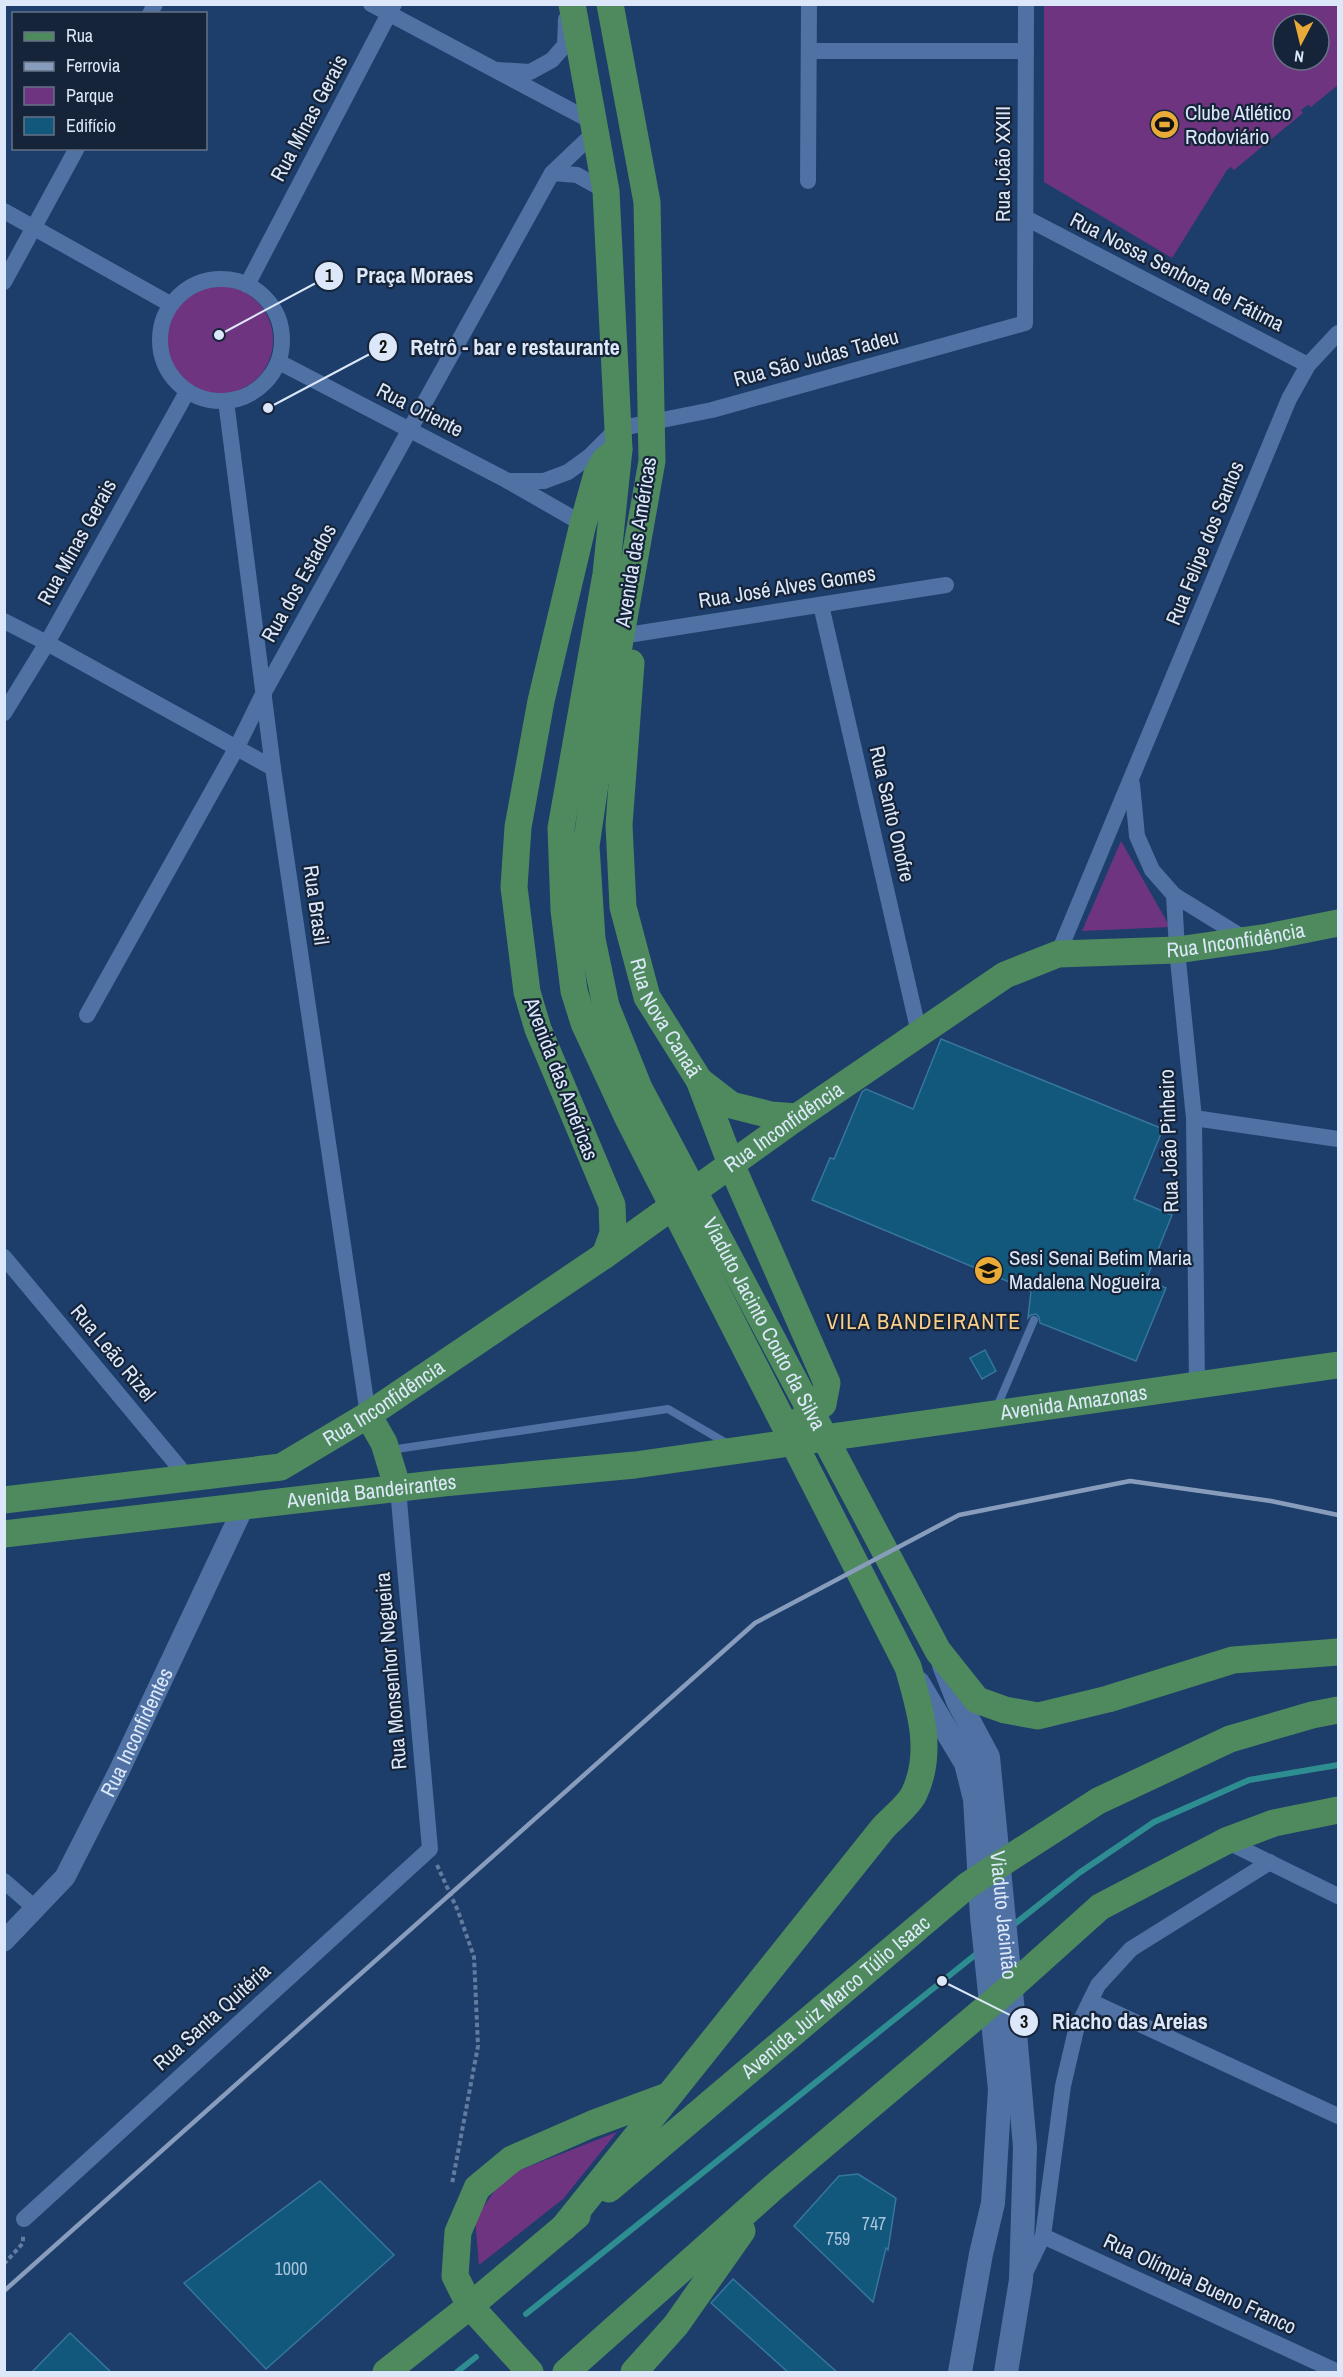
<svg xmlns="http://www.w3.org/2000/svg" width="1343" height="2377" font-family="'Archivo Narrow',sans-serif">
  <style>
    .green { fill: #6f3480; fill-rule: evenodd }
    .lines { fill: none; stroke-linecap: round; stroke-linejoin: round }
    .stream { stroke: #2e8d90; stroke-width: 6 }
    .building { fill: #12587d; stroke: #36769d; stroke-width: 1.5 }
    .path { stroke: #627b9e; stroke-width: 4; stroke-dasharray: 4.5 3; stroke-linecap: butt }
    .service { stroke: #4f71a3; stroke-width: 8 }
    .minor { stroke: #4f71a3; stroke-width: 16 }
    .tertiary { stroke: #4f71a3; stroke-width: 21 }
    .secondary { stroke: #4f71a3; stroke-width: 24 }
    .primary { stroke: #4e8a5d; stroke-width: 27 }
    .rail { stroke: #889dbb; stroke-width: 4.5 }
    .labels { text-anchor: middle; stroke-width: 4.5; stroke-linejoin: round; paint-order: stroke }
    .number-label { font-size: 18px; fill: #aac4da }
    .poi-label { font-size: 21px; fill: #dce8f9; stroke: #162439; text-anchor: start }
    .street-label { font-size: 21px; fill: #dce8f9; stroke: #162439 }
    .neighbourhood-label { font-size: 22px; letter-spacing: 1.5px; fill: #face89; stroke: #162439 }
    .leader { fill: none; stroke: #dce8f9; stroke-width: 2 }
    .callout-dot { fill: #dce8f9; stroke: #162439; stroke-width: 2 }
    .mark-label { font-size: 18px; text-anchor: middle; font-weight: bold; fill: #111 }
    .callout-label { font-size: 22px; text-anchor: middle; font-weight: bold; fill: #dce8f9; stroke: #162439; stroke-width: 4.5; stroke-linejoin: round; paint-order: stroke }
  </style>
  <rect width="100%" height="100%" fill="#1d3d6b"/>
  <g class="green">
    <path d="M1044 5H1338V85L1311 107 1308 105 1301 110 1303 113 1234 170 1231 167 1227 170 1172 258 1044 182ZM1283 24H1319V60H1283Z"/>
    <circle cx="219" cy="340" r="54"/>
    <path d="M1121 841 1170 927 1082 931Z"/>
    <path d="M617 2132 563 2199 479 2265 475 2219 505 2176Z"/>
  </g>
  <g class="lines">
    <g class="stream">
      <path d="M1012 1926 1079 1873 1154 1822 1249 1780 1338 1765"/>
      <path d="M526 2314 980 1951"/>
      <path d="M457 2372 476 2357"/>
    </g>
  </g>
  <g class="building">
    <path d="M941 1039 1163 1129 1134 1199 1172 1215 1146 1280 1166 1288 1136 1361 1040 1323 1039 1317 1036 1314 1031 1315 1028 1318 1031 1291 812 1200 830 1158 834 1159 862 1092 866 1089 913 1109Z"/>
    <path d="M985 1350 996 1371 982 1379 970 1358Z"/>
    <path d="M858 2174 896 2198 888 2250 886 2248 873 2302 794 2226 839 2176Z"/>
    <path d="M320 2181 394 2255 266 2369 184 2283Z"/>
    <path d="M733 2279 838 2373H789L711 2303Z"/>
    <path d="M70 2333 112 2373H31Z"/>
  </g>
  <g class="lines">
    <g class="path">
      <path d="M437 1865 458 1911 474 1957 478 2046 452 2184"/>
      <path d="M4 2264 23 2243V2235"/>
    </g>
    <g class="service">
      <path d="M996 1409 1034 1320"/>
      <path d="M390 1450 668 1409 728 1444"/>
    </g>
    <g class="minor">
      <path d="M371 4 593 122"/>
      <path d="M150 14 155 4"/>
      <path d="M809 51H1026"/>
      <path d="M498 70 530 72 552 60 565 45 566 19"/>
      <path d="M552 173 577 175 606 191"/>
      <path d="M808 181 809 4"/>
      <path d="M4 211 170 304"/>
      <path d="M1026 218 1308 365"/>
      <circle cx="221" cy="340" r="61"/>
      <path d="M4 282 77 148"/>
      <path d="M247 285 394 4"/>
      <path d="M279 362 508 481 583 524"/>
      <path d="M226 401 273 768 368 1415"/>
      <path d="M508 481H544L568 472 590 456 617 429 712 410 1025 323 1026 4"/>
      <path d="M821 605 919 1033"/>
      <path d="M4 621 47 643 273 768"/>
      <path d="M634 634 946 585"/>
      <path d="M4 713 47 643 187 392"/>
      <path d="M1132 784 1137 836 1152 870 1174 895 1247 940"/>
      <path d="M1174 895 1177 950 1194 1118 1197 1386"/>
      <path d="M1058 954 1289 399 1308 365 1338 333"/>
      <path d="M87 1015 237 747 263 694 552 173 595 132"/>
      <path d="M1194 1118 1338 1139"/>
      <path d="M4 1257 188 1478"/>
      <path d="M1226 1841 1338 1896"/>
      <path d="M4 1881 35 1908"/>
      <path d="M1090 2001 1338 2116"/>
      <path d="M24 2219 430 1849 398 1489"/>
      <path d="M1043 2236 1338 2372"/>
      <path d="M1023 2277 1043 2236 1063 2086 1076 2030 1098 1985 1131 1949 1270 1862"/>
    </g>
    <path class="tertiary" id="s1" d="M4 1941 65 1877 119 1771 245 1504"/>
    <g class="secondary">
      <path id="s2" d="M944 1665 958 1701 988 1757 1015 2033 1025 2147 1021 2280 1006 2372"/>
      <path d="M918 1683 966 1763 975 1799 982 1917 1000 2089 993 2203 981 2254 960 2372"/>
    </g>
    <g class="primary">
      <path id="s3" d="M610 4 647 202 652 461 598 764 586 846 592 939 606 1006 639 1088 938 1651 977 1700 1005 1710 1038 1716 1108 1699 1233 1660 1338 1652"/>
      <path id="s4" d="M631 663 619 825 623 907 647 997 699 1080 731 1164 827 1383 823 1404 798 1422"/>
      <path d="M700 1081 731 1105 771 1115 797 1117"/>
      <path d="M605 1255 613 1233 612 1205 538 1029 527 992 514 887 518 827 541 701 583 524 597 474 605 460 619 449"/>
      <path d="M368 1415 384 1443 398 1489"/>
      <path id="s5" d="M4 1500 281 1467 368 1415 605 1255 797 1117 1005 975 1058 954 1177 950 1268 937 1338 923"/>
      <path id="s6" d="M4 1534 443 1483 635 1465 1338 1365"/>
      <path id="s7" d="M609 2189 968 1885 1098 1801 1230 1739 1312 1715 1338 1710"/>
      <path d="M564 2227 883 1828C892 1818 908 1806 914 1794 934 1752 920 1709 908 1667L628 1118 584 1023 574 991 564 910 561 828 606 574 619 449 606 191 572 4"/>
      <path d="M386 2372 470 2306 577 2216"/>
      <path d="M530 2372 470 2306 455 2276 458 2232 477 2188 512 2159 592 2124 665 2097"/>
      <path d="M566 2372 774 2187 1012 1986 1100 1907 1226 1841 1274 1823 1338 1810"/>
      <path d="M634 2372 676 2325 742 2231"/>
    </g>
    <path class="rail" d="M4 2291 755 1623 959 1515 1130 1481 1271 1501 1338 1515"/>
  </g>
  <defs>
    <symbol id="stadium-disc" viewBox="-11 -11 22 22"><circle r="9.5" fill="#e9aa38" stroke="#162439"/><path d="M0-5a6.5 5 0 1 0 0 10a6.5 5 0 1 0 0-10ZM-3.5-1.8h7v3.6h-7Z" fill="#111"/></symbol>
    <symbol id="university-disc" viewBox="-11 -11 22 22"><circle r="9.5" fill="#e9aa38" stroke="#162439"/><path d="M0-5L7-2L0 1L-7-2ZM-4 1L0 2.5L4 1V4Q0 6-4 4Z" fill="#111"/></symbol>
  </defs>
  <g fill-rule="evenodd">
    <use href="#stadium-disc" x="1148" y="108" width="33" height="33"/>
    <use href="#university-disc" x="972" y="1254" width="33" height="33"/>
  </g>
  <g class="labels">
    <g class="number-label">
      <text x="874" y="2230">747</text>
      <text x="838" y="2245">759</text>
      <text x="291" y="2275">1000</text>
    </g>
    <g class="poi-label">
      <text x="1185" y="120">Clube Atlético<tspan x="1185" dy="24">Rodoviário</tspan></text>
      <text x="1009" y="1265">Sesi Senai Betim Maria<tspan x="1009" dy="24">Madalena Nogueira</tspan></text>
    </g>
    <g class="street-label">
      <text transform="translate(309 118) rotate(-62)" y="7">Rua Minas Gerais</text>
      <text transform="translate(1003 164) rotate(-90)" y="7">Rua João XXIII</text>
      <text transform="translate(1177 272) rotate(27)" y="7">Rua Nossa Senhora de Fátima</text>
      <text transform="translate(816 358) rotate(-15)" y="7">Rua São Judas Tadeu</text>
      <text transform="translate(420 410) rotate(27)" y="7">Rua Oriente</text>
      <text transform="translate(77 542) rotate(-61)" y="7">Rua Minas Gerais</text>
      <text transform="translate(636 542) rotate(-81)" y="7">Avenida das Américas</text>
      <text transform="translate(1205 543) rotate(-68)" y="7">Rua Felipe dos Santos</text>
      <text transform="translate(299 583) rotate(-61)" y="7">Rua dos Estados</text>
      <text transform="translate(787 587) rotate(-9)" y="7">Rua José Alves Gomes</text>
      <text transform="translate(892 814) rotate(77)" y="7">Rua Santo Onofre</text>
      <text transform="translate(316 905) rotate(82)" y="7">Rua Brasil</text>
      <text dy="7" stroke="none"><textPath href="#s5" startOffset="1390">Rua Inconfidência</textPath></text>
      <text dy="7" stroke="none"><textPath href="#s4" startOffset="364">Rua Nova Canaã</textPath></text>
      <text transform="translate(561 1079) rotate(69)" y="7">Avenida das Américas</text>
      <text dy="7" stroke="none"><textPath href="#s5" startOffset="886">Rua Inconfidência</textPath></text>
      <text transform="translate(1169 1141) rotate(-92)" y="7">Rua João Pinheiro</text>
      <text dy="7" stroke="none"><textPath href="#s3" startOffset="1368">Viaduto Jacinto Couto da Silva</textPath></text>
      <text transform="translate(113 1353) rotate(50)" y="7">Rua Leão Rizel</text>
      <text dy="7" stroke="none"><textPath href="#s5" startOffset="400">Rua Inconfidência</textPath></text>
      <text dy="7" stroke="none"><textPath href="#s6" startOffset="1078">Avenida Amazonas</textPath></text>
      <text dy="7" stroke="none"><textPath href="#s6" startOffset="370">Avenida Bandeirantes</textPath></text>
      <text transform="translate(391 1671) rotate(-95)" y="7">Rua Monsenhor Nogueira</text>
      <text dy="7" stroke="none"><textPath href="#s1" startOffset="250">Rua Inconfidentes</textPath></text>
      <text dy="7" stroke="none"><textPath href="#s2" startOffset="261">Viaduto Jacintão</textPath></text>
      <text dy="7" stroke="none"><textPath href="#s7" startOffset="297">Avenida Juiz Marco Túlio Isaac</textPath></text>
      <text transform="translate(212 2017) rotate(-42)" y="7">Rua Santa Quitéria</text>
      <text transform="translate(1200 2284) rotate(25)" y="7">Rua Olímpia Bueno Franco</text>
    </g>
    <g class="neighbourhood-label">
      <text x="924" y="1329">VILA BANDEIRANTE</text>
    </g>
  </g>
  <path class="leader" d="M219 335L329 276M268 408L383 347M942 1981L1024 2022"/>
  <g class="callout-dot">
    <circle cx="219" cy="335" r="6"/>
    <circle cx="268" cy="408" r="6"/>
    <circle cx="942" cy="1981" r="6"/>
    <circle cx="329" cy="276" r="15"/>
    <circle cx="383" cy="347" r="15"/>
    <circle cx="1024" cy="2022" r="15"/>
  </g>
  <g class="mark-label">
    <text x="329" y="282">1</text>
    <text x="383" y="353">2</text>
    <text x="1024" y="2028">3</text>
  </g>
  <g class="callout-label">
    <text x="415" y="283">Praça Moraes</text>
    <text x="515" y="355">Retrô - bar e restaurante</text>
    <text x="1130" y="2029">Riacho das Areias</text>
  </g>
  <rect width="1343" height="2377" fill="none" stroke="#dce8f9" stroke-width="12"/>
  <rect x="12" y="12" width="195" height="138" fill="#162439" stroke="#657286" stroke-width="1.5"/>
  <rect x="24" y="32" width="30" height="9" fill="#4e8a5d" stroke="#657286" stroke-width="1.5"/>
  <text x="66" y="42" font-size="18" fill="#dce8f9">Rua</text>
  <rect x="24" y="62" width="30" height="9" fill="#889dbb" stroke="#657286" stroke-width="1.5"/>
  <text x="66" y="72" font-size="18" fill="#dce8f9">Ferrovia</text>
  <rect x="24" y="87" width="30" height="18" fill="#6f3480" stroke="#657286" stroke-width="1.5"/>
  <text x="66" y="102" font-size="18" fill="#dce8f9">Parque</text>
  <rect x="24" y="117" width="30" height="18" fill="#12587d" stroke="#657286" stroke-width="1.5"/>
  <text x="66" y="132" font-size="18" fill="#dce8f9">Edifício</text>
  <g transform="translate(1301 42) rotate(187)"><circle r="28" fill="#162439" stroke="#657286" stroke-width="1.5"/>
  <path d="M0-4.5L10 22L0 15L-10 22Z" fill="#e9aa38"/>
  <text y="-9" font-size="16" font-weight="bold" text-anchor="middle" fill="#dce8f9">N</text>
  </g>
</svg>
